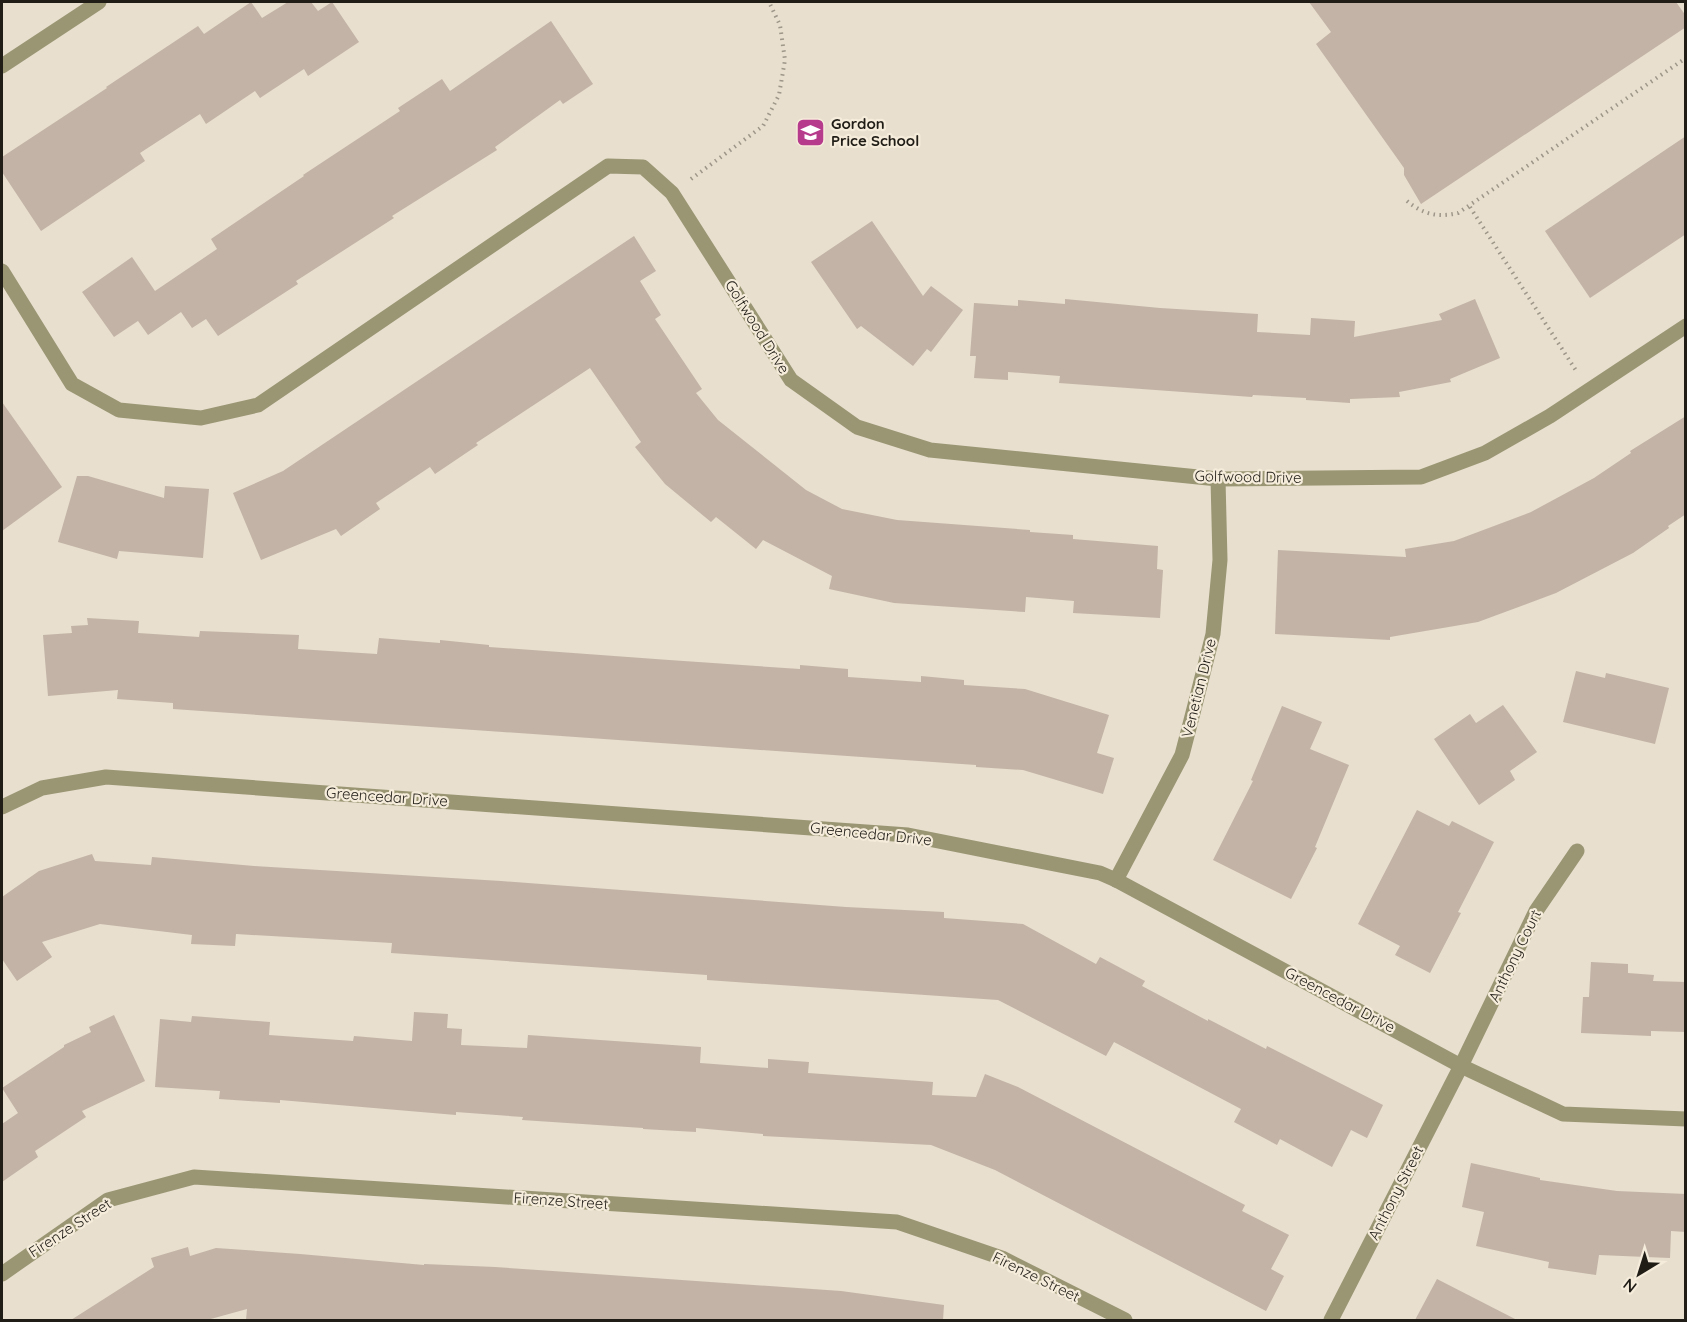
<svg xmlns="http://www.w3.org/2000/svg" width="1687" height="1322" font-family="Quicksand,sans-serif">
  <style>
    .building { fill: #c2b3a6 }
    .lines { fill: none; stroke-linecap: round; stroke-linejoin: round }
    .path { stroke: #9d9689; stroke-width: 4; stroke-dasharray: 1.5 4.5; stroke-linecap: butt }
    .street { stroke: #9a9674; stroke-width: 15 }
    .labels { text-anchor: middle; stroke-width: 4.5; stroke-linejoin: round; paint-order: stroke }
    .poi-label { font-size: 15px; font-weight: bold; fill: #201d17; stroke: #f6ecdb; text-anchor: start }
    .street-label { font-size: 15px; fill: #201d17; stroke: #f6ecdb }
  </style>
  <rect width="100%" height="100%" fill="#e8dfce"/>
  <g class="building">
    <path d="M251 2 262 18 288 2H311L318 11 332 2 359 42 308 76 304 69 260 98 255 91 206 124 200 114 140 153 145 161 41 231 2 172V157L107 88 106 87 198 26 204 34Z"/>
    <path d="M1309 2H1676L1686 16V27L1421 204 1404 175V168L1316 44 1331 32Z"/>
    <path d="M551 21 593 84 563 104 560 100 495 147 497 150 392 216 394 218 296 281 298 284 218 336 206 319 192 328 181 312 148 335 138 321 114 337 82 292 132 257 155 291 217 249 211 239 304 176 303 175 400 111 398 108 442 79 450 91Z"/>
    <path d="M1686 136V234L1590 298 1545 231Z"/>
    <path d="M872 221 923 296 931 286 963 310 931 352 927 349 913 366 861 326 857 329 811 262Z"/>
    <path d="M634 236 656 271 640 281 661 315 655 319 702 389 696 393 718 420 806 490 842 509 897 520 1030 530V532L1073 535V539L1158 546 1157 569 1163 570 1160 618 1073 613 1074 601 1026 597 1025 612 894 603 829 589 832 576 763 540 756 549 716 517 711 522 665 484 635 447 641 442 590 368 476 443 478 445 435 474 430 467 376 503 380 509 341 536 336 529 261 560 233 493 283 471Z"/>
    <path d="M1065 299 1160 308 1258 314 1257 332 1310 335 1311 318 1355 321 1354 337 1442 320 1439 314 1475 299 1500 358 1450 379 1451 382 1399 392 1400 397 1350 399V403L1306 400V398L1253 395 1252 397 1059 383 1060 376 1008 372V380L974 378 976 356H970L974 303 1018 306V300L1065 304Z"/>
    <path d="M2 402 62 487 2 531Z"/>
    <path d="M1686 416V514L1668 526 1669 528 1633 553 1556 593 1478 622 1390 637V640L1275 634 1278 550 1406 557 1405 549 1454 541 1531 512 1594 478 1631 453 1630 451Z"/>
    <path d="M77 476H88L164 498 165 486 209 489 203 558 119 551 117 559 58 542Z"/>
    <path d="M87 618 139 621 138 633 199 637 200 631 299 635 298 649 377 654 379 638 440 643V640L489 645V647L669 660 800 669V665L848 669V677L921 682V676L964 680V685L1025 689 1109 715 1097 753 1114 758 1103 794 1023 770 976 767V765L173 709V703L117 699 118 690 48 696 43 635 72 633 71 626 88 625Z"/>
    <path d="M1576 671 1605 678 1606 673 1669 688 1655 744 1563 722Z"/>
    <path d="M1503 705 1537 752 1510 771 1515 780 1479 805 1434 739 1470 714 1476 723Z"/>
    <path d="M1282 706 1322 722 1310 749 1349 765 1315 847 1317 848 1291 899 1213 860 1253 781 1251 780Z"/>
    <path d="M1417 810 1449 826 1452 821 1494 842 1458 912 1461 913 1430 973 1395 955 1400 946 1358 924Z"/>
    <path d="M92 854 95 861 151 865 152 857 254 866 501 881 846 907 944 912V918L1023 924 1096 964 1100 957 1145 981 1142 986 1208 1021V1019L1266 1049 1267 1046 1383 1105 1367 1138 1351 1130 1332 1167 1280 1139 1277 1145 1234 1122 1241 1109 1114 1042 1106 1056 998 1000 707 980V975L391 953 392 943 236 934 235 946 191 944 192 935 100 924 42 942 52 957 17 981 2 959V897L39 871Z"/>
    <path d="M1591 962 1628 964V973L1654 975 1653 981 1686 982V1032L1651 1031V1036L1581 1033 1583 997H1589Z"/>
    <path d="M414 1012 448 1014 447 1028 462 1029 461 1045 527 1048 528 1035 701 1047 700 1063 768 1068V1059L809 1062 808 1073 933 1082 932 1095 976 1097 985 1074 1018 1087 1245 1205 1242 1211 1289 1235 1271 1269 1284 1276 1266 1311 995 1170 931 1145 763 1136V1134L696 1128V1132L643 1129V1128L522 1120 523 1117 456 1112V1115L280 1100V1103L219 1099 220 1091 155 1087 160 1019 191 1022 192 1016 270 1022 269 1035 353 1041 354 1036 412 1041Z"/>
    <path d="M114 1015 145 1081 82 1111 86 1117 35 1151 38 1157 2 1182V1124L18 1113 2 1088 64 1047V1045L91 1032 89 1027Z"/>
    <path d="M1471 1163 1540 1178V1180L1617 1191 1686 1194V1232L1671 1231 1670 1258 1599 1255 1596 1275 1548 1268 1549 1262 1476 1246 1484 1212 1462 1207Z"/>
    <path d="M188 1247 190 1256 216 1248 300 1254 424 1265V1264L495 1267 841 1291 944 1305 943 1320H246L247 1309 207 1320H71L154 1267 151 1258Z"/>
    <path d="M1437 1279 1517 1320H1415Z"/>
  </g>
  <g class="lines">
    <g class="path">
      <path d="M691 179 763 126 779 95 785 60 780 25 769 2"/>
      <path d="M1407 201C1423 214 1437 218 1458 213L1686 58"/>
      <path d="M1470 207 1577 372"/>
    </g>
    <g class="street">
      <path d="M2 66 99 2"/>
      <path d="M2 271 72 384 119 410 201 418 258 405 608 166 643 167 672 193 791 380 857 427 930 450 1218 479 1421 477 1485 453 1550 416 1686 326"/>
      <path d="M2 807 42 788 106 777 908 835 1100 873 1116 880 1461 1066 1563 1114 1686 1119"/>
      <path d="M1116 880 1182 755 1195 705 1213 634 1220 560 1218 479"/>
      <path d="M2 1274 108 1200 194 1177 897 1222 1002 1258 1125 1320"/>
      <path d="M1331 1320 1461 1066 1536 911 1577 851"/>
    </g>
  </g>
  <defs>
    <symbol id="school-square" viewBox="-11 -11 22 22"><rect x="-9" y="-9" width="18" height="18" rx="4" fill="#b63b8d" stroke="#f6ecdb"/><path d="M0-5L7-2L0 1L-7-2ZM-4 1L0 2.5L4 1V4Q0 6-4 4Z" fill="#fff"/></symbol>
  </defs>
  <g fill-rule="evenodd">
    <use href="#school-square" x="794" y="116" width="33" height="33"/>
  </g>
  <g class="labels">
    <g class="poi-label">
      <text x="831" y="129">Gordon<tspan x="831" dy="17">Price School</tspan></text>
    </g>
    <g class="street-label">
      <text transform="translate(757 327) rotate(58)" y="5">Golfwood Drive</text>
      <text transform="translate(1248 477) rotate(1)" y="5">Golfwood Drive</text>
      <text transform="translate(1199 688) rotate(-76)" y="5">Venetian Drive</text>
      <text transform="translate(387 797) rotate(4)" y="5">Greencedar Drive</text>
      <text transform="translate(871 834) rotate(6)" y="5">Greencedar Drive</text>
      <text transform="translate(1515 956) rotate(-64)" y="5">Anthony Court</text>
      <text transform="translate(1340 1000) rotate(28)" y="5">Greencedar Drive</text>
      <text transform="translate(1396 1193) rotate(-63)" y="5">Anthony Street</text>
      <text transform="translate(561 1201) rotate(4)" y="5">Firenze Street</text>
      <text transform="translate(70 1228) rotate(-33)" y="5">Firenze Street</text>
      <text transform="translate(1036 1277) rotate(26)" y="5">Firenze Street</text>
    </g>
  </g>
  <rect width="1687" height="1322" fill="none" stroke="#201d17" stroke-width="6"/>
  <g transform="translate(1639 1274) rotate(218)" stroke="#f6ecdb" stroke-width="4.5" paint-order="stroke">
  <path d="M0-4.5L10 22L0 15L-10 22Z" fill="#201d17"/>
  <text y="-9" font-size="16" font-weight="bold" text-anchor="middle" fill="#201d17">N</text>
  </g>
</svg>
